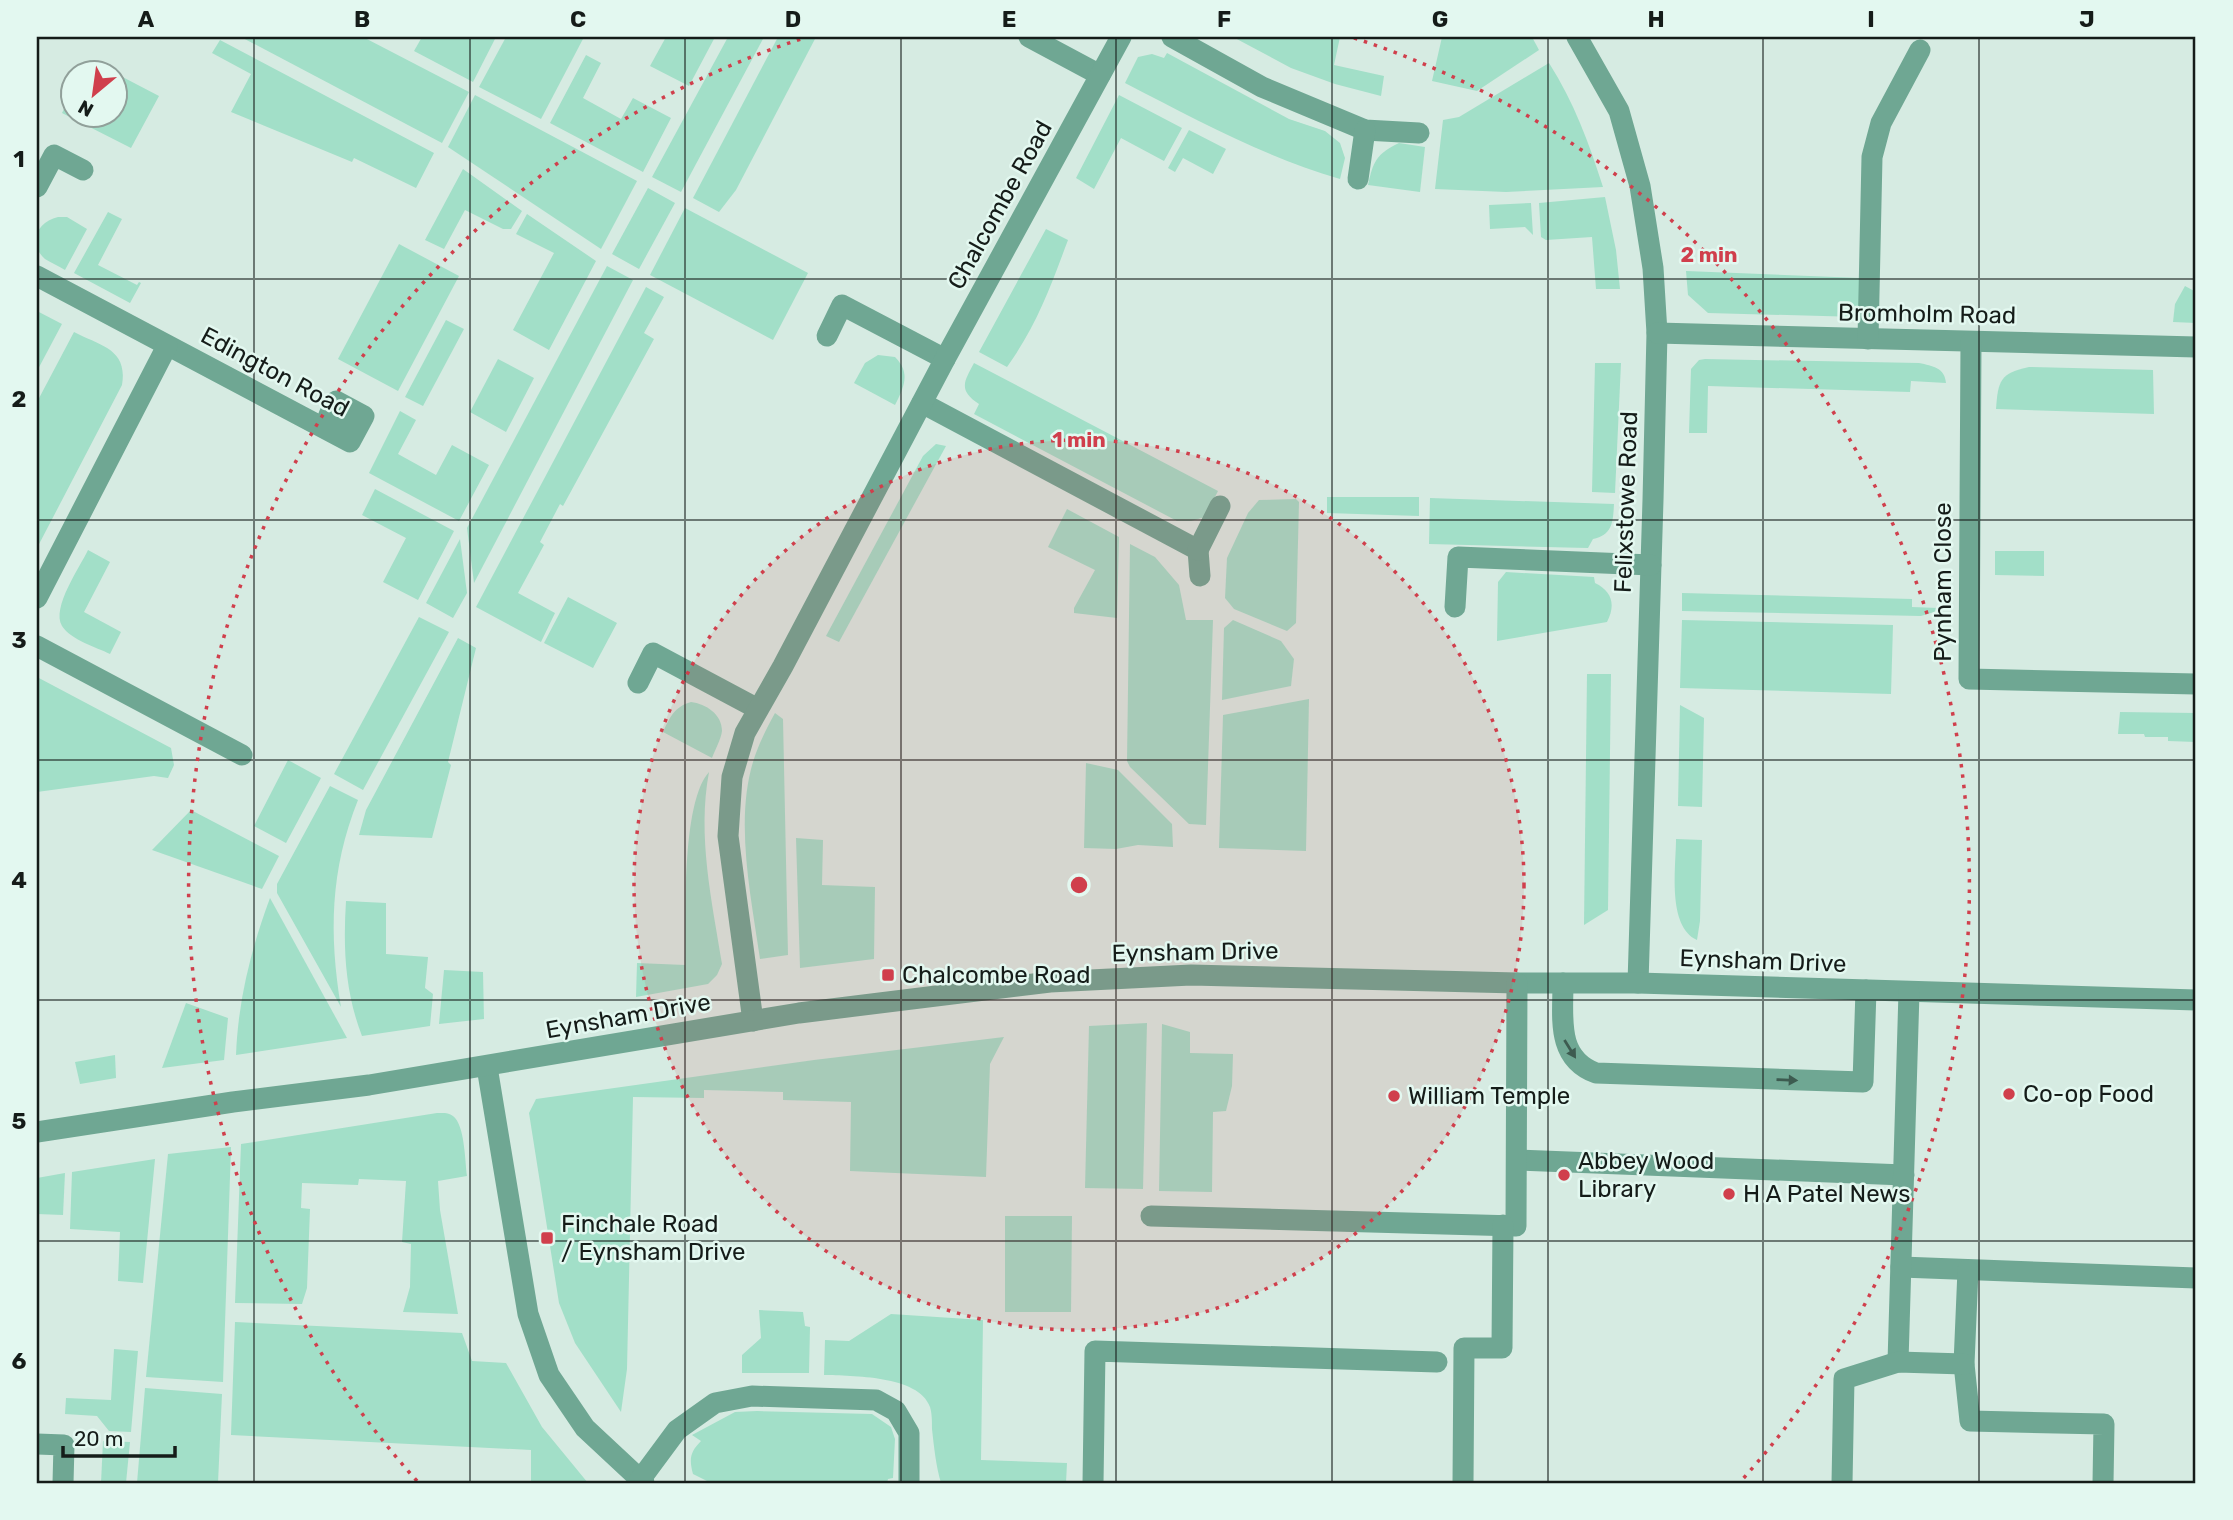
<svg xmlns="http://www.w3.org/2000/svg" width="2233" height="1520" font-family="Rubik,sans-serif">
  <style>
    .green { fill: #a2dfc8 }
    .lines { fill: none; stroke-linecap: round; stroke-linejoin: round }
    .minor { stroke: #6fa793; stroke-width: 21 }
    .oneway { fill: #3d5b50 }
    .grid { fill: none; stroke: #151c19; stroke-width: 2; stroke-opacity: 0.55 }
    .ring { fill: none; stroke: #d03f4c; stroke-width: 3.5; stroke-dasharray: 3.5 7 }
    .poi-dot { fill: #d03f4c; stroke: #e3f8f0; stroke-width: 2.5 }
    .labels { text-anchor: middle; stroke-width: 5; stroke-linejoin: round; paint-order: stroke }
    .street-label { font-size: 24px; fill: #151c19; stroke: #e3f8f0 }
    .poi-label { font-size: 24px; fill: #151c19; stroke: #e3f8f0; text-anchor: start }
    .centre { fill: #d03f4c; stroke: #e3f8f0; stroke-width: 3.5 }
    .ring-label { font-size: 21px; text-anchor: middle; font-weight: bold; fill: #d03f4c; stroke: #e3f8f0; stroke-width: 5; stroke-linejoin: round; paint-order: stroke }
    .neatline { fill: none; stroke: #151c19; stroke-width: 2.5 }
    .grid-label { font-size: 23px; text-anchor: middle; font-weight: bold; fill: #151c19 }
  </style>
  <rect width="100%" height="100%" fill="#d6ebe2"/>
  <g class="green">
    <path d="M241 37H363L469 92 442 143Z"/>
    <path d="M422 37H496L473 82 414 51Z"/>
    <path d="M506 37H584L541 119 479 87Z"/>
    <path d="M666 37H715L689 86 650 66Z"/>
    <path d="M728 37H764L681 192 652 177Z"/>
    <path d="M778 37H816L736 190 719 212 693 198Z"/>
    <path d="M1233 37H1340L1334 65 1384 76 1381 96 1335 84 1291 68Z"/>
    <path d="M1442 37H1532L1539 50 1477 91 1432 81Z"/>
    <path d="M220 40 434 153 416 188 354 158 352 162 231 112 251 74 212 53Z"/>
    <path d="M1167 53 1289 119 1325 131 1340 143 1345 158 1340 179C1264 157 1195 119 1125 83L1138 57 1152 54 1164 58Z"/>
    <path d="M586 55 601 63 583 98 621 119 633 98 671 118 643 172 550 123Z"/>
    <path d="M90 60 159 96 131 148 62 113 73 91 74 116H116V74L83 73Z"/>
    <path d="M1549 63C1574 102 1589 143 1603 187L1506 192 1435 189 1443 120 1459 117Z"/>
    <path d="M475 95 637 181 601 249 448 147Z"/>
    <path d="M1119 95 1182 128 1164 161 1121 138 1094 189 1076 178Z"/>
    <path d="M1189 130 1226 149 1213 174 1183 158 1175 172 1168 168Z"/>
    <path d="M1399 143 1425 147 1420 192 1368 185C1373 162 1376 154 1399 143Z"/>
    <path d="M463 169 522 211 511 229H503L465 210 444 249 425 240Z"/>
    <path d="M648 188 675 203 639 269 612 254Z"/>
    <path d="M1605 197 1616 250 1620 289H1596L1592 237 1546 240 1541 237 1539 203Z"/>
    <path d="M1531 203 1533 235 1525 227 1490 229 1489 205Z"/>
    <path d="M685 208 808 273 773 340 650 275Z"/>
    <path d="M108 212 122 219 98 265 137 285 139 282 141 283 130 303 74 273Z"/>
    <path d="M527 214 596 261 549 350 513 330 554 253 516 234Z"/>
    <path d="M58 217H67L87 229 65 270C59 266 51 263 45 259 27 243 37 222 58 217Z"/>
    <path d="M1046 229 1068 240C1050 288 1037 325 1007 367L979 352Z"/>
    <path d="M399 244 459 276 398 391 338 359Z"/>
    <path d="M607 266 633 280 474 583 467 528Z"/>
    <path d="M1686 271 1860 278 1859 317 1708 313 1688 295Z"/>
    <path d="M2185 286 2196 292V323L2173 322 2175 304Z"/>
    <path d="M646 287 664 297 644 333 654 339 563 506 560 504 540 542 544 545 518 593 555 613 541 642 476 607Z"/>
    <path d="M37 311 62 324 37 371Z"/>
    <path d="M446 320 464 329 423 406 405 397Z"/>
    <path d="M74 332C101 346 128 349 122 385L37 548V402Z"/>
    <path d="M878 355 895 357C911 373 904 387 895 405L854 383 865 363Z"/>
    <path d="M498 359 534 378 506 432 470 412Z"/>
    <path d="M1705 359 1919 363C1933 366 1945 368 1946 383L1911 381 1910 392 1708 386 1707 433H1689L1691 369 1699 360Z"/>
    <path d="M974 363 1218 491 1205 517 1191 521H1177L974 414 979 404C958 390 964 382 974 363Z"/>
    <path d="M1595 363H1621L1615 493 1592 492Z"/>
    <path d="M2029 367 2153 370 2154 414 1996 409C1998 381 2000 373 2029 367Z"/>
    <path d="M400 411 416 420 398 454 436 475 452 445 489 465 459 521 369 473Z"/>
    <path d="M936 444 946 446 839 642 826 636 923 456Z"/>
    <path d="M375 489 454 531 418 600 383 582 406 538 362 515Z"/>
    <path d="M1327 497H1419V516L1327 513Z"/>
    <path d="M1430 498 1614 504C1613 521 1613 535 1593 539L1588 548 1429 544Z"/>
    <path d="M1296 499 1299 502 1296 623 1287 631 1234 609 1225 598 1227 558 1248 513 1259 500Z"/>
    <path d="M1067 509 1119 537 1117 618 1074 613V608L1095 570 1048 547Z"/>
    <path d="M460 539 467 593 453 618 426 603Z"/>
    <path d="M1130 544 1155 557 1179 585 1186 620H1213L1206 825 1189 824 1130 767 1127 761Z"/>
    <path d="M88 550 110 562 84 612 121 632 110 654C96 647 71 640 62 626 51 608 80 567 88 550Z"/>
    <path d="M1995 551H2044V576L1995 575Z"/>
    <path d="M1506 572 1594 577 1595 583C1612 591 1616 605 1607 622L1497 641 1498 582Z"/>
    <path d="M1682 593 1912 599V607L1938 608 1934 612 1921 616 1682 611Z"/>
    <path d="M568 597 617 623 593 668 544 643Z"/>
    <path d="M419 617 449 632 363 790 334 774Z"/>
    <path d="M1233 620 1281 641 1294 659 1291 686 1222 700 1224 628Z"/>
    <path d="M1682 620 1893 625 1891 694 1680 688Z"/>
    <path d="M458 638 476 648 448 762 451 765 432 838 359 835 366 810Z"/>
    <path d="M1587 674H1611L1608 910 1584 925Z"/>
    <path d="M37 677 171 748 174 765 168 778 154 776 37 792Z"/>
    <path d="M1309 699 1306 851 1219 848 1223 715Z"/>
    <path d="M691 702C706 704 722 714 722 731 721 739 715 750 712 758L663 732C670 717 674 707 691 702Z"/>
    <path d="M1680 705 1704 718 1702 807 1678 806Z"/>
    <path d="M2120 712 2196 713V742L2168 741V737H2145L2144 734H2118Z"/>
    <path d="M775 713 783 719 788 955 760 959C751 895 733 815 756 753 761 739 768 726 775 713Z"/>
    <path d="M288 760 321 778 286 843 254 826Z"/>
    <path d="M1086 763 1118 770 1172 824 1173 847 1138 845 1116 849 1084 848Z"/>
    <path d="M709 772C697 836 712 901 722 964L717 975 708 984 636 997 637 963 685 965C686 920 681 803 709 772Z"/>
    <path d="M330 786 358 800C330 870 329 934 341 1007L277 893V884Z"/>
    <path d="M191 810 279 856 262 889 152 850Z"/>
    <path d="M796 838 823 840 822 885 875 887 874 959 800 968Z"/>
    <path d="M1676 839 1702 840 1700 921 1697 940C1667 926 1676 868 1676 839Z"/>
    <path d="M270 898 347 1038 236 1055C238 1001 251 949 270 898Z"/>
    <path d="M346 901 386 903V954L428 957 425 988 433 994 430 1026 362 1036C345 992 343 948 346 901Z"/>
    <path d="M444 970 483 972 484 1019 439 1024Z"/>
    <path d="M186 1003 228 1018 224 1060 162 1068Z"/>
    <path d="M1147 1023 1143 1189 1085 1188 1089 1026Z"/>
    <path d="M1162 1024 1190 1032V1053L1233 1054 1232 1086 1226 1111 1213 1112 1212 1192 1159 1191Z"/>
    <path d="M1004 1037 990 1064 986 1177 850 1171 851 1102 783 1100V1092L704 1090V1098L633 1097 627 1369 621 1412 575 1343 559 1303 529 1113 536 1099 814 1060Z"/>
    <path d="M115 1055 116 1078 80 1084 75 1062Z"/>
    <path d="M437 1113C442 1113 448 1112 453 1116 465 1125 465 1162 467 1176L438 1181 440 1210 458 1314 403 1312 410 1287 411 1244 402 1242 406 1181 359 1179 358 1185 302 1183 301 1208 310 1209 307 1288 302 1304 235 1303 241 1144Z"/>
    <path d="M231 1147 223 1382 146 1377 168 1154Z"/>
    <path d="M155 1159 143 1283 118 1281 120 1232 70 1229 72 1172Z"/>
    <path d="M65 1173 63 1215 37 1214V1178Z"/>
    <path d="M1005 1216H1072L1071 1312H1005Z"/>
    <path d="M759 1310 803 1312 805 1326 810 1327 809 1373H742V1355L761 1338Z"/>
    <path d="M891 1314 983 1320 981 1460 1067 1463 1066 1483H941C936 1466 934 1447 932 1429 932 1422 932 1413 930 1407 919 1375 851 1376 824 1375L825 1340 849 1341Z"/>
    <path d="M235 1322 462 1333 472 1361 506 1363 542 1427 588 1483H531V1450L231 1435Z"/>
    <path d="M114 1349 138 1351 131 1432 109 1431 97 1416 65 1414 66 1398 111 1400Z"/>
    <path d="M145 1388 222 1394 218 1483H137Z"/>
    <path d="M757 1411 872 1414 891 1427 895 1439 893 1478 888 1479 887 1483H711L693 1474C689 1459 690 1452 701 1441L692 1435 735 1412Z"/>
    <path d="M103 1441 130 1442 126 1483H101Z"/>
  </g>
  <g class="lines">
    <g class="minor">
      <path d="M1029 37 1100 75"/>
      <path d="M1172 37 1262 87 1365 130 1419 133"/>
      <path d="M1577 37 1619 111 1640 186 1653 268 1657 333 1653 500 1638 983"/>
      <path d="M1358 179 1365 130"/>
      <path d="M37 187 54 155 83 170"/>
      <path d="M37 276 350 442 364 416 336 401 329 415 343 422"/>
      <path d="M1657 333 2196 347"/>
      <path d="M827 336 842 305 945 359"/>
      <path d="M1868 339 1872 157 1881 123 1920 50"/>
      <path d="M1971 342 1969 679 2196 684"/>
      <path d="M922 403 1198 550 1200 576"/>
      <path d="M1198 550 1220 506"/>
      <path d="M37 598 167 346"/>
      <path d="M1455 607 1458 557 1651 565"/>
      <path d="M37 646 242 755"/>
      <path d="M638 683 653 653 758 709"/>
      <path d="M1563 983C1563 1018 1556 1058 1596 1073L1863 1082 1866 990"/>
      <path d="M753 1021 728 836 732 777 745 733 783 666 945 359 1121 37"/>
      <path d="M487 1067 528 1314 549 1375 585 1428 644 1483"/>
      <path d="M37 1132 233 1102 369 1085 799 1013 1050 982 1191 975 1517 983H1638L2196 1000"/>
      <path d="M1517 1160 1904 1175"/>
      <path d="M1151 1216 1516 1226 1517 983"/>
      <path d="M1901 1267 2196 1278"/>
      <path d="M1968 1270 1964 1364 1970 1421 2104 1424 2103 1483"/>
      <path d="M1898 1362 1909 992"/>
      <path d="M37 1444 64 1445 63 1483"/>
      <path d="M640 1480 677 1430 715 1403 752 1396 876 1400 896 1411 909 1433V1483"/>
      <path d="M1093 1483 1095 1351 1437 1362"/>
      <path d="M1463 1483 1464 1348H1502L1503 1225"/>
      <path d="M1842 1483 1844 1379 1898 1362 1964 1364"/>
    </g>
  </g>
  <defs><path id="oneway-solid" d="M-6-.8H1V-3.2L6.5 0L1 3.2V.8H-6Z" transform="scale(1.75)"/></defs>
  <g class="oneway">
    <use href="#oneway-solid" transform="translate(1570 1049) rotate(58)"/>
    <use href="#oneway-solid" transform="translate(1787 1080) rotate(2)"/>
  </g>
  <path class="grid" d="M254 37V1483M470 37V1483M685 37V1483M901 37V1483M1116 37V1483M1332 37V1483M1548 37V1483M1763 37V1483M1979 37V1483M37 279H2196M37 520H2196M37 760H2196M37 1000H2196M37 1241H2196"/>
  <circle cx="1079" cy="885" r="445" fill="#d03f4c" fill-opacity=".12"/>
  <g class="ring">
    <circle cx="1079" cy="885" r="445"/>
    <path d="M417 1481A891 891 0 0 1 804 38M1354 38A891 891 0 0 1 1741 1481"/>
  </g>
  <g class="poi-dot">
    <rect x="881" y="968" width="14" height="14" rx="3.5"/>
    <circle cx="2009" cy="1094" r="7"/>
    <circle cx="1394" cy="1096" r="7"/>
    <circle cx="1564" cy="1175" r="7"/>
    <circle cx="1729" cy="1194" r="7"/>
    <rect x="540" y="1231" width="14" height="14" rx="3.5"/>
  </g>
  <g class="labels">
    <g class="street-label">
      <text transform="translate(1000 205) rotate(-61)" y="8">Chalcombe Road</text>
      <text transform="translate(1927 314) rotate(1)" y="8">Bromholm Road</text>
      <text transform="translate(275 372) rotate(28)" y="8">Edington Road</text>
      <text transform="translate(1626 502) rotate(-88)" y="8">Felixstowe Road</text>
      <text transform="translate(1943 582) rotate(-90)" y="8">Pynham Close</text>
      <text transform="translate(1195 952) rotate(-1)" y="8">Eynsham Drive</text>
      <text transform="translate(1763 961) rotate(2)" y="8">Eynsham Drive</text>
      <text transform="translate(628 1016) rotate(-10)" y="8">Eynsham Drive</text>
    </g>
    <g class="poi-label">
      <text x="902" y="983">Chalcombe Road</text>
      <text x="2023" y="1102">Co-op Food</text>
      <text x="1408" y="1104">William Temple</text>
      <text x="1578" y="1169">Abbey Wood<tspan x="1578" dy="28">Library</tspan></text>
      <text x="1743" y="1202">H A Patel News</text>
      <text x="561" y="1232">Finchale Road<tspan x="561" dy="28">/ Eynsham Drive</tspan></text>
    </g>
  </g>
  <circle cx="1079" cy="885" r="10" class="centre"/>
  <g class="ring-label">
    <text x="1709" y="262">2 min</text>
    <text x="1079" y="447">1 min</text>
  </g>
  <rect width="2233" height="1520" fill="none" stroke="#e3f8f0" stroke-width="77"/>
  <g transform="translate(94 94) rotate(209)"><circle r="33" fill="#e3f8f0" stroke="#91a09a" stroke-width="2"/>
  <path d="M0-5L12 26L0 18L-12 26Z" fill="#d03f4c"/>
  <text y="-10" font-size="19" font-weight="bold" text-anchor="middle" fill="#151c19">N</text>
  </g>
  <path d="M63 1446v10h112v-10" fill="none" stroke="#151c19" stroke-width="3.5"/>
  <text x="74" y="1446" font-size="21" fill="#151c19" stroke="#e3f8f0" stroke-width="5" paint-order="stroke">20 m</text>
  <rect x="38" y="38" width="2156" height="1444" class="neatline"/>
  <g class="grid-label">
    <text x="146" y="27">A</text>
    <text x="362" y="27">B</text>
    <text x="578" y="27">C</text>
    <text x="793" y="27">D</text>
    <text x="1009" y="27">E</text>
    <text x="1224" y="27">F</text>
    <text x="1440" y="27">G</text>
    <text x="1656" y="27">H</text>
    <text x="1871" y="27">I</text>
    <text x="2087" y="27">J</text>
    <text x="19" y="167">1</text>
    <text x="19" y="407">2</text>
    <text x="19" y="648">3</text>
    <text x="19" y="888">4</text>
    <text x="19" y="1129">5</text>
    <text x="19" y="1369">6</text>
  </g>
</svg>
